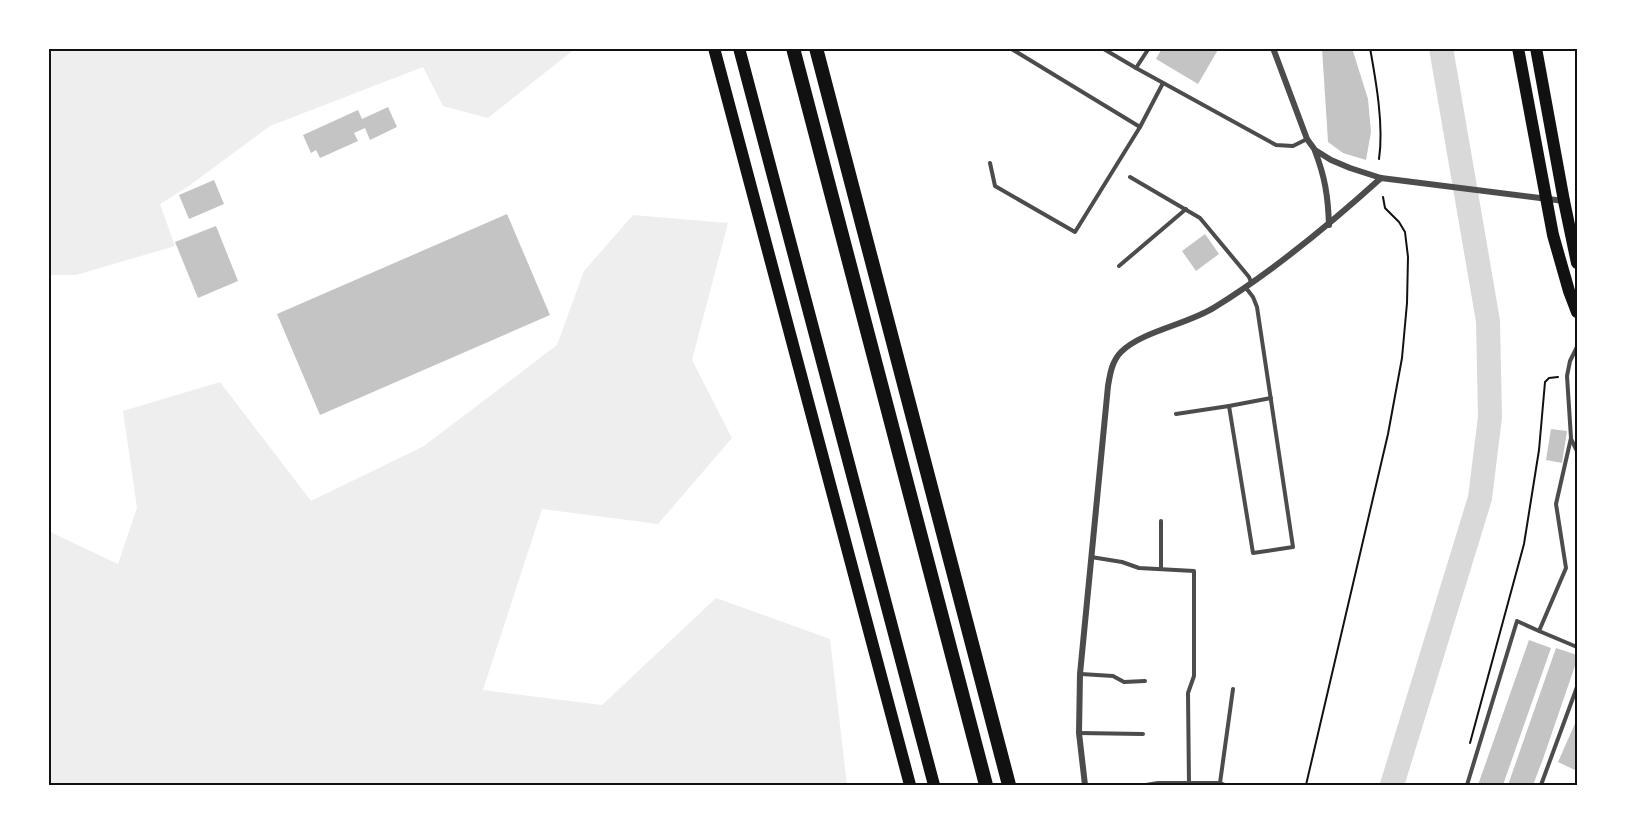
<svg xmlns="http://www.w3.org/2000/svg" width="1625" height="833" font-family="'DM Sans',sans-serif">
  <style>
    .green { fill: #eee }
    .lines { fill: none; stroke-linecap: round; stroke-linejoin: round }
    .river { stroke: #d9d9d9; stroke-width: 24 }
    .building { fill: #c4c4c4 }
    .path { stroke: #111; stroke-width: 2 }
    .service { stroke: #4c4c4c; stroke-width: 4 }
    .minor { stroke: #4c4c4c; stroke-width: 6 }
    .primary { stroke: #111; stroke-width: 12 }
    .trunk { stroke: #111; stroke-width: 12 }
    .motorway { stroke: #111; stroke-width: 14 }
    .neatline { fill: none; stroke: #111; stroke-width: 2 }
  </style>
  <rect width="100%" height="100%" fill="#fff"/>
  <g class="green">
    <path d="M48 48H576L488 118 443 106 423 67 270 126 189 186 160 204 175 246 76 275H48Z"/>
    <path d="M633 215 728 223 692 360 732 438 658 524 542 509 483 690 602 705 716 598 830 639 847 785H48V531L118 564 137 508 123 411 220 382 311 501 424 446 557 345 584 271Z"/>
  </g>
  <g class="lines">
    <path class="river" d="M1392 785 1480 498 1490 417 1488 321 1441 48"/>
  </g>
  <g class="building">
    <path d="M1162 48H1219L1198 84 1156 59Z"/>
    <path d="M1322 48H1352L1368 99 1371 132 1366 160 1343 153 1328 142Z"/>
    <path d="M388 107 397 127 370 140 365 128 354 133 358 141 320 158 316 150 311 153 303 135 358 110 362 119Z"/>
    <path d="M214 180 224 204 189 219 179 195Z"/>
    <path d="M507 214 550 315 320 415 277 314Z"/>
    <path d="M216 226 238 281 198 298 175 242Z"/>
    <path d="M1205 234 1219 254 1196 271 1182 251Z"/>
    <path d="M1551 429 1567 431 1562 463 1546 460Z"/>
    <path d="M1529 640 1551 648 1503 785H1478Z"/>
    <path d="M1556 648 1577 655V660L1543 759 1533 785H1508Z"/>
    <path d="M1577 719V771L1558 762Z"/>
  </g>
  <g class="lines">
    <g class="path">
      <path d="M1370 48C1376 81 1384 126 1379 159"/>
      <path d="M1470 743 1524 544 1539 450 1545 382 1549 378 1558 377"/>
      <path d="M1306 785 1388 434 1402 358 1407 303 1408 257 1405 232 1399 222 1385 208 1383 197"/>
    </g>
    <g class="service">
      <path d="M1010 48 1140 127 1163 83"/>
      <path d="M1102 48 1136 68"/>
      <path d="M1149 48 1136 68 1276 145 1293 146 1307 139"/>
      <path d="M990 163 995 186 1075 232 1140 127"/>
      <path d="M1130 177 1200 218 1249 277 1251 282"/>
      <path d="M1119 266 1186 209"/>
      <path d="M1229 406 1271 398"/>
      <path d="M1176 414 1229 406 1253 553 1293 547 1257 307 1253 297 1246 288"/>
      <path d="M1571 439 1577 451"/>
      <path d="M1091 557 1122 562 1139 568 1194 571V676L1188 693 1189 785"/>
      <path d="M1161 569V521"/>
      <path d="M1539 631 1577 647"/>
      <path d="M1081 674 1113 676 1124 682 1145 681"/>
      <path d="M1079 733 1143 734"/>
      <path d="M1220 783 1233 689"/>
      <path d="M1146 785 1158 783H1220L1225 785"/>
      <path d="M1467 785 1517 621 1539 631 1566 568 1556 504 1571 438 1567 376 1570 361 1577 347"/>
      <path d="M1541 785 1577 687"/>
    </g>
    <g class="minor">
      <path d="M1273 48 1307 139 1315 150 1331 160 1350 168 1381 178 1564 201"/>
      <path d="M1315 151C1325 177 1328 196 1329 225"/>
      <path d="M1085 785 1079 733 1080 674 1108 386C1110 374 1112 361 1121 352 1142 331 1189 324 1215 307 1275 270 1329 225 1381 178"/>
    </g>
    <g class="primary">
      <path d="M1518 48 1553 235 1569 291 1577 312"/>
      <path d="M1536 48 1564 201 1577 263"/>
    </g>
    <g class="trunk">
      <path d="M714 48 910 785"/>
      <path d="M739 48 934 785"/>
    </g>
    <g class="motorway">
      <path d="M793 48 986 785"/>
      <path d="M816 48 1009 785"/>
    </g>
  </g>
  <rect width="1625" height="833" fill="none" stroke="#ffffff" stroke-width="99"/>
  <rect x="50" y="50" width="1526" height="734" class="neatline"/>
</svg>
